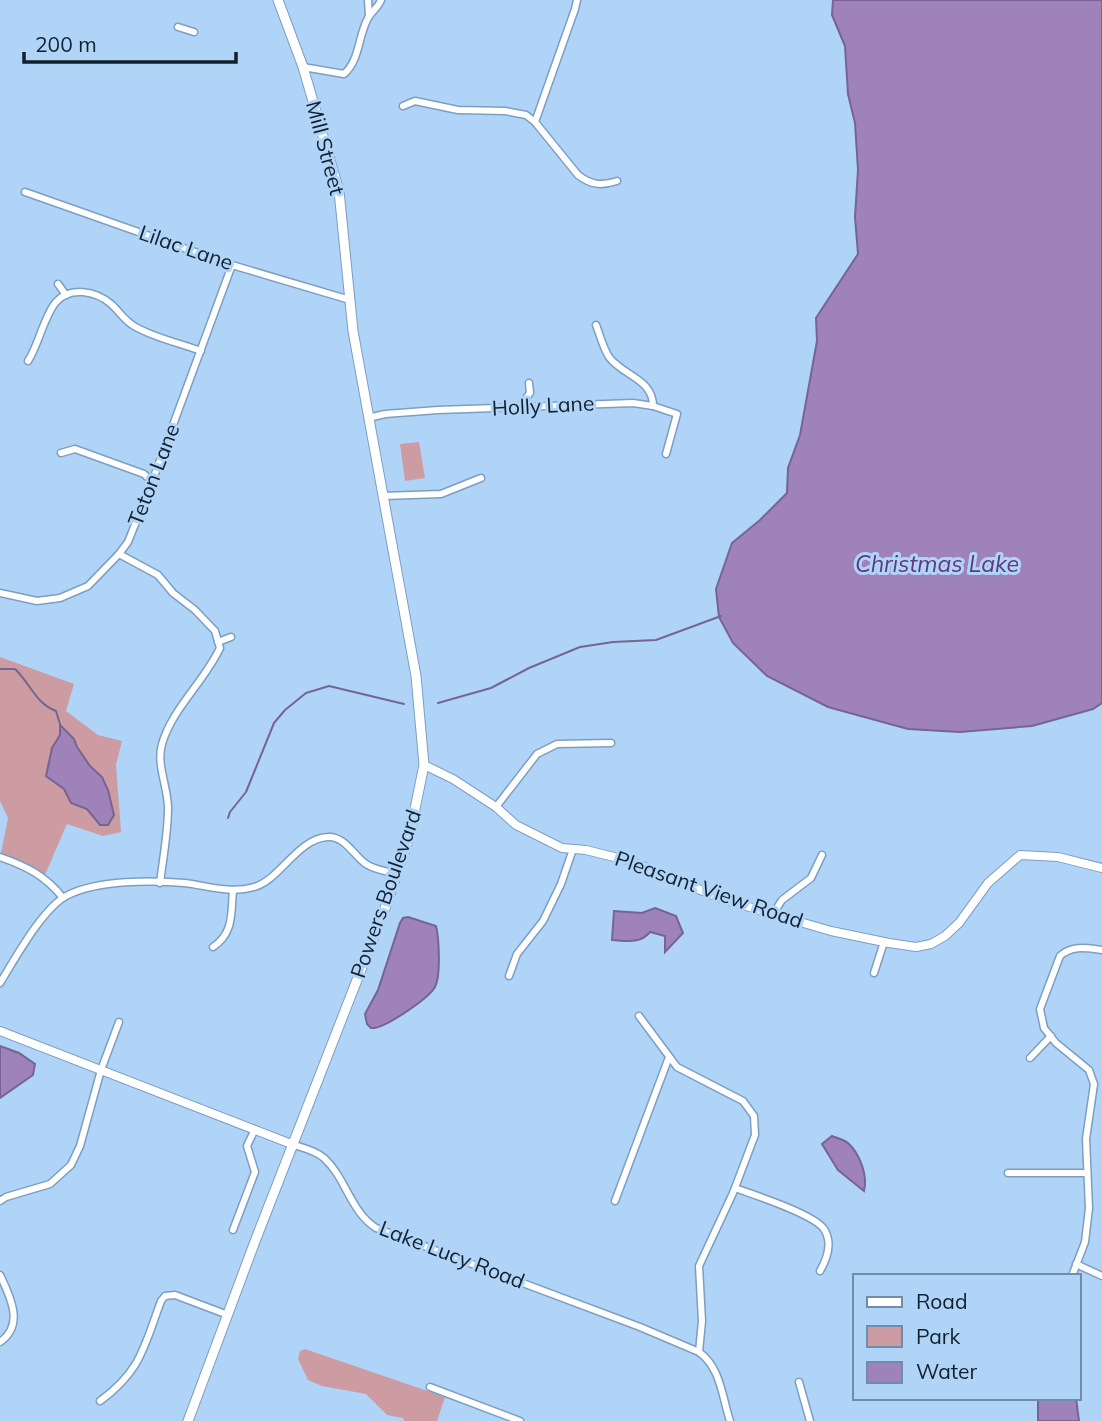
<svg xmlns="http://www.w3.org/2000/svg" width="1102" height="1421" font-family="Mulish,sans-serif">
  <style>
    .green { fill: #cd9ba2 }
    .water { fill: #a082ba; stroke: #756590; stroke-width: 2 }
    .lines { fill: none; stroke-linecap: round; stroke-linejoin: round }
    .stream { stroke: #756590; stroke-width: 2 }
    .minor-casing { stroke: #7c9ec1; stroke-width: 9 }
    .tertiary-casing { stroke: #7c9ec1; stroke-width: 10 }
    .secondary-casing { stroke: #7c9ec1; stroke-width: 11 }
    .minor { stroke: #fff; stroke-width: 6 }
    .tertiary { stroke: #fff; stroke-width: 8 }
    .secondary { stroke: #fff; stroke-width: 9 }
    .labels { text-anchor: middle; stroke-width: 6; stroke-linejoin: round; paint-order: stroke }
    .street-label { font-size: 21px; fill: #12202d; stroke: #b0d4f8 }
    .water-label { font-size: 23px; font-style: italic; fill: #60387e; stroke: #b0d4f8 }
  </style>
  <rect width="100%" height="100%" fill="#b0d4f8"/>
  <g class="green">
    <path d="M419 442 425 478 405 481 400 444Z"/>
    <path d="M0 657 74 684 66 711 98 735 122 741 116 765 121 832 103 836 67 824 44 877 0 858 8 818 0 801Z"/>
    <path d="M305 1349 445 1397 437 1421H404L403 1418 387 1415 366 1394 322 1386 308 1380 298 1359 300 1351Z"/>
  </g>
  <g class="water">
    <path d="M833 0H1102V703L1093 709 1032 726 960 732 908 729 828 707 767 676 733 643 719 617 716 589 732 543 760 520 787 493 788 468 800 435 817 341 816 318 858 254 855 217 858 170 855 123 848 94 845 46 832 15Z"/>
    <path d="M60 725 74 739 77 747 90 766 102 777 108 790 114 815 108 825H100L87 809 71 803 64 789 46 776 52 748 60 735Z"/>
    <path d="M655 908 676 916 683 933 665 952V936L650 932C640 944 627 941 612 940L614 911 642 913Z"/>
    <path d="M408 917 436 926C439 938 441 976 435 987 429 998 383 1030 371 1028L367 1024 365 1014 378 990 400 923 403 918Z"/>
    <path d="M0 1046 19 1053 35 1064 33 1075 0 1098Z"/>
    <path d="M832 1136C837 1138 844 1140 848 1143 860 1154 868 1176 864 1191L838 1170 822 1144Z"/>
    <path d="M1038 1398H1076L1079 1421H1038Z"/>
  </g>
  <g class="lines">
    <g class="stream">
      <path d="M0 669H15C31 684 35 703 56 711L60 724"/>
      <path d="M438 703 491 688 529 668 580 647 613 642 656 640 721 616"/>
      <path d="M228 818 230 812 246 792 274 723 285 710 306 693 329 686 404 704"/>
    </g>
    <defs>
      <g id="minor">
        <path d="M368 0 369 16"/>
        <path d="M178 27 194 32"/>
        <path d="M303 67 344 74C360 60 358 36 368 18 372 11 378 8 381 0"/>
        <path d="M403 106 415 101 458 110 505 111 526 115 535 122 578 175C591 185 601 186 617 181"/>
        <path d="M535 122 575 9 577 0"/>
        <path d="M25 192 232 265 350 300"/>
        <path d="M58 284 66 295"/>
        <path d="M596 325C600 335 603 348 609 357 623 376 653 379 653 406"/>
        <path d="M28 361C39 344 44 316 56 302 70 286 96 291 111 304 119 311 124 320 134 326 154 338 180 343 201 351"/>
        <path d="M518 408 530 393 529 383"/>
        <path d="M368 418 385 414 438 410 633 403 653 406 677 414 666 454"/>
        <path d="M61 453 75 449 144 474 152 482"/>
        <path d="M383 496 441 494 481 478"/>
        <path d="M119 554 158 575 173 593 195 610 215 631 220 648C204 682 172 709 162 744 156 765 168 787 168 808 168 833 163 858 160 883"/>
        <path d="M0 593 37 601 60 598 88 586 119 554 128 542 152 482 232 265"/>
        <path d="M218 642 231 637"/>
        <path d="M496 807 537 754 557 744 611 743"/>
        <path d="M0 857C26 866 46 876 63 898"/>
        <path d="M773 914 782 900 811 878 822 855"/>
        <path d="M213 947C234 933 231 913 233 890"/>
        <path d="M874 973 884 942"/>
        <path d="M509 976 517 954 543 921 561 884 573 849"/>
        <path d="M0 983C15 959 43 907 68 895 98 880 152 880 185 883 208 886 231 894 254 887 280 880 298 838 328 837 345 836 354 856 366 864 375 870 386 871 397 874"/>
        <path d="M639 1016 677 1067 743 1101 754 1116 755 1135 733 1193 699 1266 702 1321 699 1352C721 1368 722 1397 730 1421"/>
        <path d="M1030 1058 1051 1036"/>
        <path d="M294 1145C304 1148 316 1151 324 1158 346 1178 350 1211 376 1228L640 1327 699 1352"/>
        <path d="M1008 1173H1086"/>
        <path d="M735 1188C754 1195 814 1214 824 1229 833 1243 827 1259 820 1271"/>
        <path d="M0 1201 6 1197 50 1184 71 1165 80 1146 101 1070 119 1022"/>
        <path d="M615 1201 669 1057"/>
        <path d="M233 1230 255 1172 247 1146 255 1129"/>
        <path d="M1076 1264 1102 1276"/>
        <path d="M0 1275C10 1296 25 1325 0 1342"/>
        <path d="M1072 1276 1085 1242 1089 1208 1086 1139 1094 1084 1089 1070 1056 1043 1044 1028 1040 1009 1060 956C1072 945 1086 948 1102 950"/>
        <path d="M799 1382 810 1421"/>
        <path d="M430 1387 520 1421"/>
        <path d="M100 1401C141 1371 144 1347 161 1301L165 1296 175 1295 228 1315"/>
      </g>
      <g id="tertiary">
        <path d="M424 765 453 779 496 807 516 825 562 848 586 850 630 861 725 900 831 931 889 943 916 947 931 944 945 936 959 923 988 883 1020 855 1058 857 1102 868"/>
        <path d="M0 1031 294 1145"/>
      </g>
      <path id="secondary" d="M188 1421 254 1244 387 903 409 838 424 765 416 676 353 331 339 191 303 67 278 0"/>
    </defs>
    <use href="#minor" class="minor-casing"/>
    <use href="#tertiary" class="tertiary-casing"/>
    <use href="#secondary" class="secondary-casing"/>
    <use href="#minor" class="minor"/>
    <use href="#tertiary" class="tertiary"/>
    <use href="#secondary" class="secondary"/>
  </g>
  <g class="labels">
    <g class="street-label">
      <text transform="translate(325 148) rotate(75)" y="7">Mill Street</text>
      <text transform="translate(186 248) rotate(19)" y="7">Lilac Lane</text>
      <text transform="translate(543 406) rotate(-3)" y="7">Holly Lane</text>
      <text transform="translate(154 475) rotate(-69)" y="7">Teton Lane</text>
      <text transform="translate(709 890) rotate(19)" y="7">Pleasant View Road</text>
      <text transform="translate(386 894) rotate(-71)" y="7">Powers Boulevard</text>
      <text transform="translate(452 1255) rotate(21)" y="7">Lake Lucy Road</text>
    </g>
    <g class="water-label">
      <text x="937" y="572">Christmas Lake</text>
    </g>
  </g>
  <rect x="853" y="1274" width="228" height="126" fill="#b0d4f8" stroke="#718ca7" stroke-width="2"/>
  <rect x="867" y="1297" width="35" height="10" fill="#ffffff" stroke="#718ca7" stroke-width="2"/>
  <text x="916" y="1309" font-size="21" fill="#12202d">Road</text>
  <rect x="867" y="1326" width="35" height="21" fill="#cd9ba2" stroke="#718ca7" stroke-width="2"/>
  <text x="916" y="1344" font-size="21" fill="#12202d">Park</text>
  <rect x="867" y="1362" width="35" height="21" fill="#a082ba" stroke="#718ca7" stroke-width="2"/>
  <text x="916" y="1379" font-size="21" fill="#12202d">Water</text>
  <path d="M24 52v10h212v-10" fill="none" stroke="#12202d" stroke-width="3.5"/>
  <text x="35" y="52" font-size="21" fill="#12202d" stroke="#b0d4f8" stroke-width="5" paint-order="stroke">200 m</text>
</svg>
